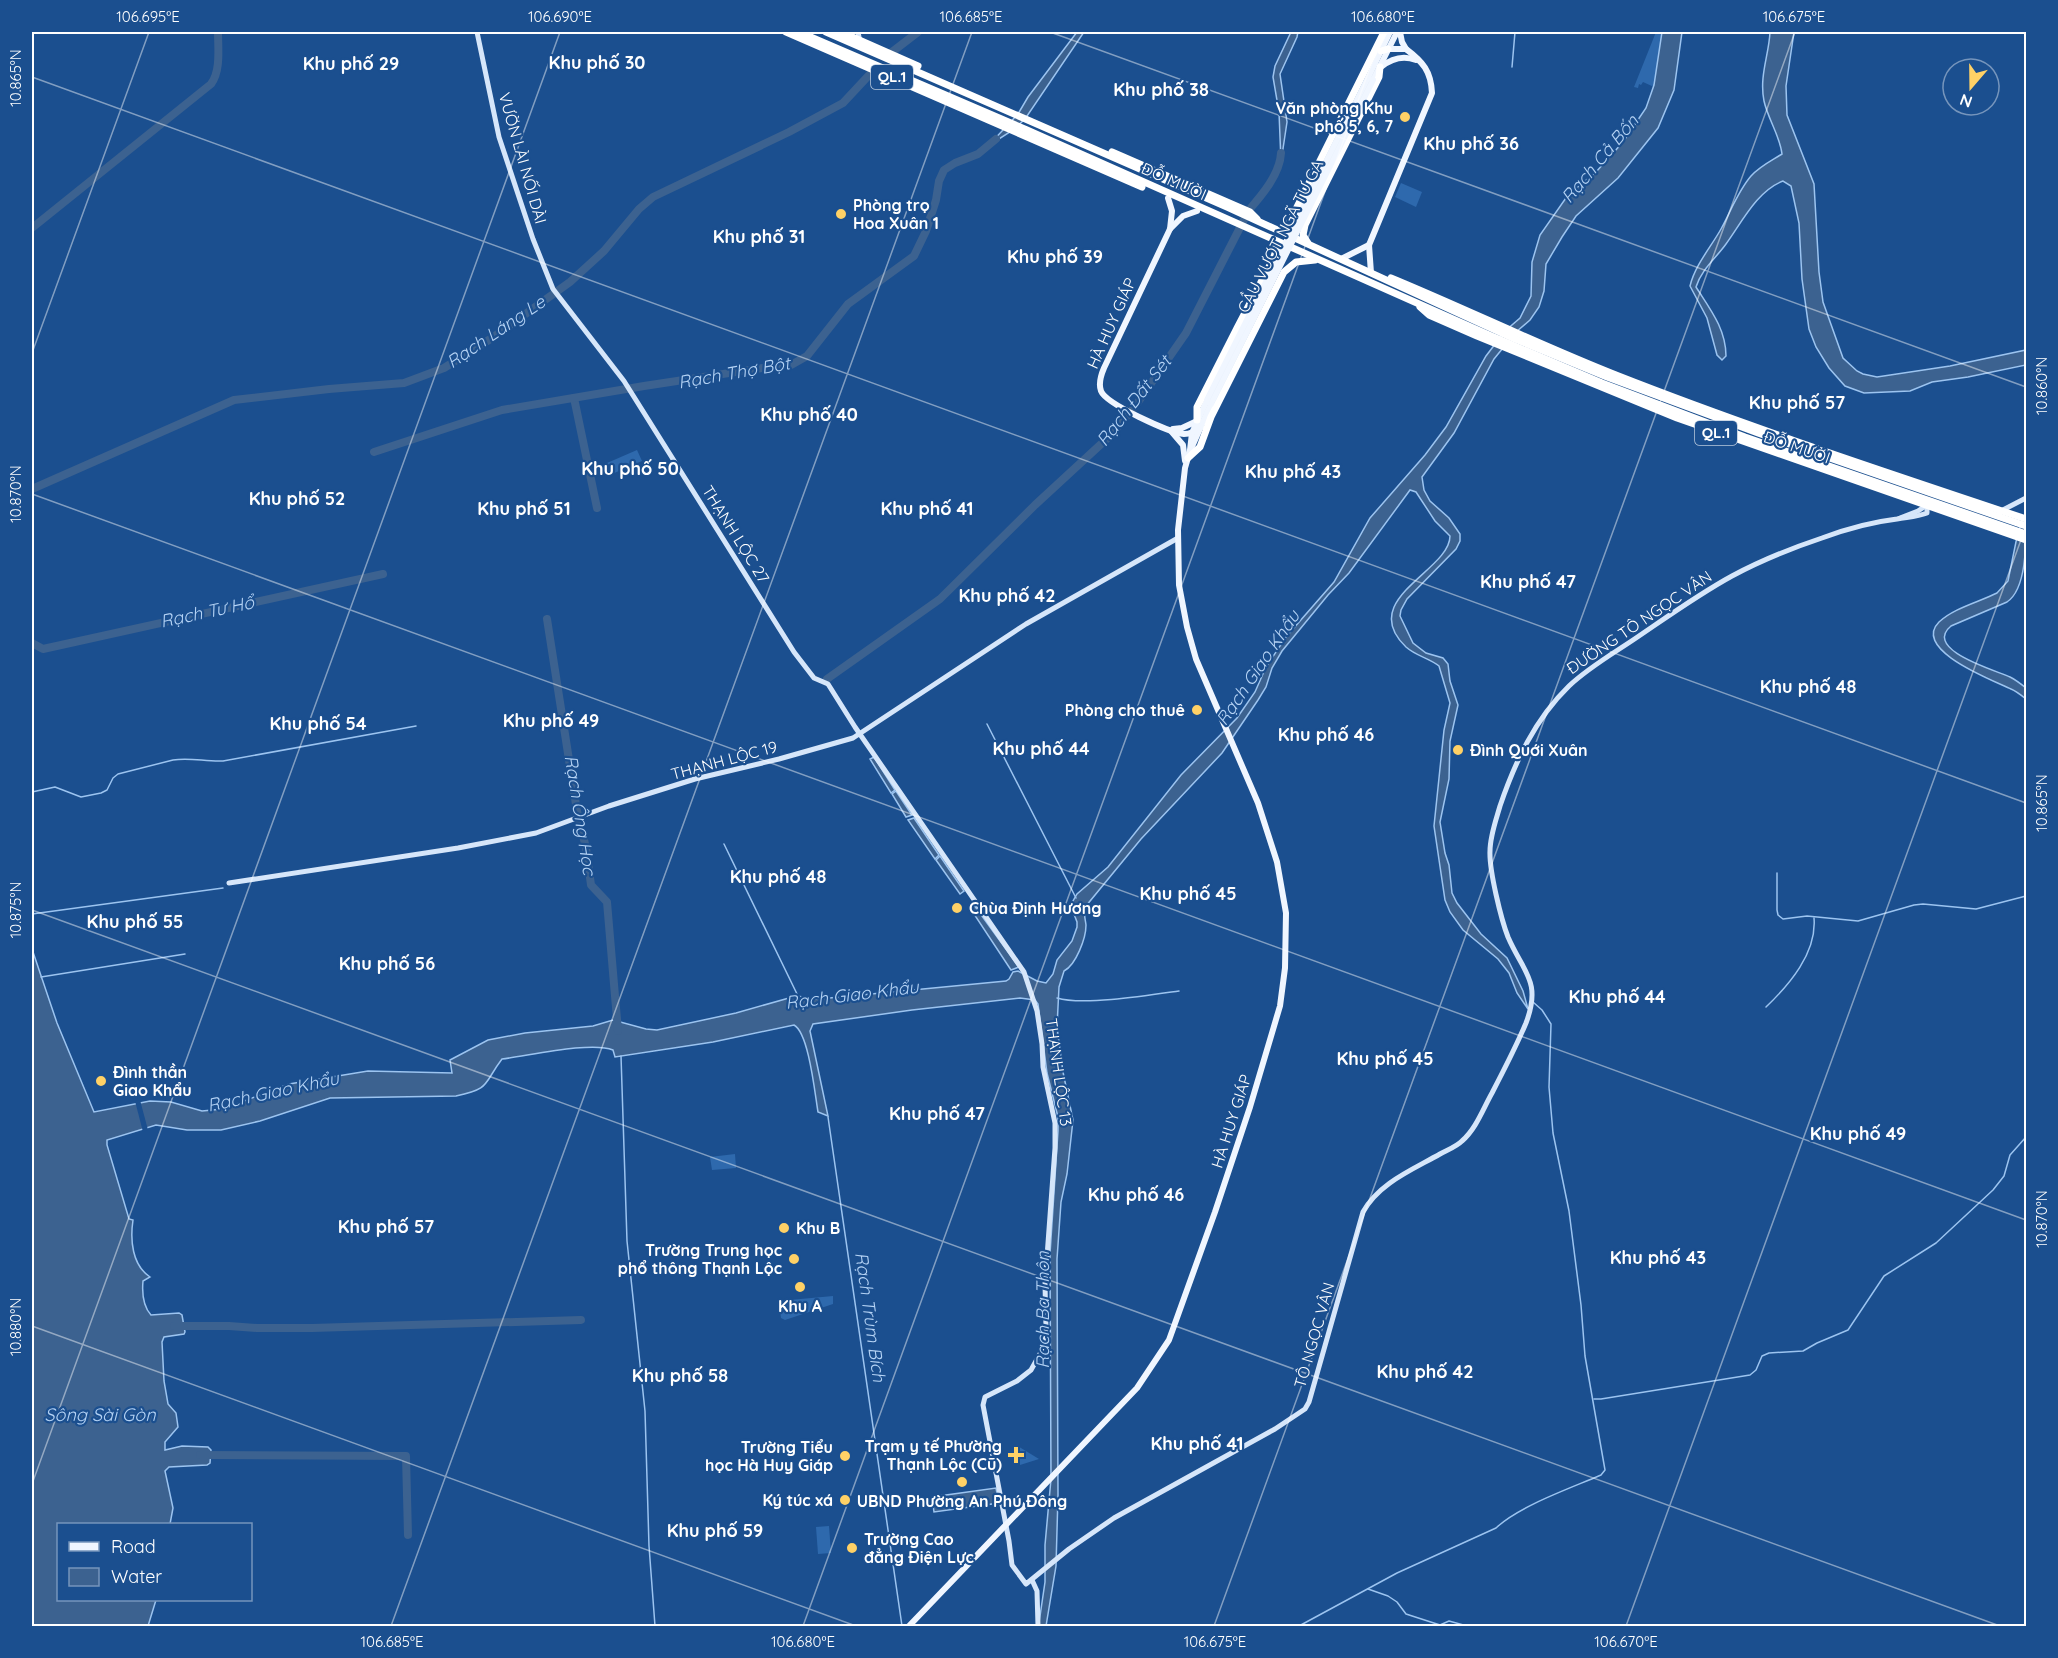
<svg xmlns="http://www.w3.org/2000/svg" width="2058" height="1658" font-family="Quicksand,sans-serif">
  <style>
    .green { fill: #2e69ad }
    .water { fill: #3c6290; stroke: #9cc4f0; stroke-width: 1.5 }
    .pier { fill: #1b4f8f }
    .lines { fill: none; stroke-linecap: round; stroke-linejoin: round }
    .stream { stroke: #9cc4f0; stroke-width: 1.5 }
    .river { stroke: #3c6290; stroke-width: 8 }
    .secondary { stroke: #d6e6fa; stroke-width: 5 }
    .primary { stroke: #f0f6ff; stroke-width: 6 }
    .highway { stroke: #fff; stroke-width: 7 }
    .primary-bridge { stroke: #f0f6ff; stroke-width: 6 }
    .ticks { fill: none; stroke: #fff; stroke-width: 1.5; stroke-opacity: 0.45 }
    .poi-dot { fill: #ffd166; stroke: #1b4f8f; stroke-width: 2 }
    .labels { text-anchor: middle; stroke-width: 4.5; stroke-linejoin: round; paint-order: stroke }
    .shield { fill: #1b4f8f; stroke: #bbcadd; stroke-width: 1.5 }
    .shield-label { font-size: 15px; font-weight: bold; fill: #fff }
    .poi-label { font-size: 16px; font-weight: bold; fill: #fff; stroke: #1b4f8f; text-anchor: end }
    .street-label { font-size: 16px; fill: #fff; stroke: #1b4f8f }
    .neighbourhood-label { font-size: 18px; font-weight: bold; fill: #fff; stroke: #1b4f8f }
    .water-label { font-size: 18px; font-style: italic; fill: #b5d3f5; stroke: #1b4f8f }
    .neatline { fill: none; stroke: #fff; stroke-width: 2 }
    .ticks-label { font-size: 15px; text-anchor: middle; fill: #fff }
  </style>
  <rect width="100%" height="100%" fill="#1b4f8f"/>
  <g class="green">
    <path d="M1656 32H1662L1654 87 1643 82 1641 85 1639 84 1638 88 1634 87Z"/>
    <path d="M1401 183 1422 192 1416 207 1395 197Z"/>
    <path d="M637 450 642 461 612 474 607 463Z"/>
    <path d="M735 1154 736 1168 712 1170 710 1157Z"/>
    <path d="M833 1296V1304L785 1320 781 1318 779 1301Z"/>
    <path d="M1016 1445 1039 1459 1020 1465Z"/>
    <path d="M829 1526 831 1553 818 1554 816 1527Z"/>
  </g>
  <g class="water">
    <path d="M1077 32H1084L1025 119 1013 130 988 146 1018 114 1028 97Z"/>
    <path d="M1291 32H1298L1297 37 1280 74 1287 122 1281 162 1279 112 1273 77 1275 66Z"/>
    <path d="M1662 32H1682L1674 90 1658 128 1618 178 1576 216 1562 237 1546 264 1544 291 1539 307 1530 320 1516 332 1494 359 1454 433 1422 477 1424 490 1430 501 1449 518 1460 534V541L1456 549 1407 599 1401 610 1400 616 1413 643 1426 653 1443 658 1448 664 1450 681 1458 705 1450 741 1449 779 1440 822 1445 853 1449 865 1452 893 1457 903 1481 934 1507 958 1523 991 1528 1009 1517 993 1509 973 1498 959 1463 930 1450 912 1445 900 1434 826 1444 730 1450 703 1439 666C1429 658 1416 656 1406 647 1356 599 1450 571 1450 536L1435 521 1416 492 1410 490 1349 573 1328 595 1282 651 1272 668 1266 687 1258 700 1222 753 1141 839 1086 906C1083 913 1085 917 1086 925 1086 938 1076 965 1064 971L1059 987 1057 1027 1063 1072 1073 1120 1067 1174 1061 1202 1057 1259 1058 1495 1056 1566 1046 1626H1040L1039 1623 1045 1582V1545L1051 1479 1050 1254 1058 1131V1117L1047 1073 1038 1004 1035 1000 1020 998 912 1010 813 1024 810 1031 828 1116 818 1112C815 1095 809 1033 794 1025L713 1042 615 1057 613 1050C591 1041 528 1056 502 1059 483 1084 491 1089 456 1096L330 1098 260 1121 221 1130H187L156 1125 107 1140V1145L129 1219 133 1220C130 1240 132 1265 150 1277L143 1281C142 1292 143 1306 151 1315L179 1313 182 1315 185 1332 184 1334 164 1337 162 1342 164 1381 168 1404 176 1413 178 1427 165 1442V1450L182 1446 208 1447 211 1450 210 1463 207 1465 169 1467 165 1471 173 1508 170 1524H58V1600H156L148 1626H32V949L57 1023 94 1112 150 1101 171 1102 202 1111 223 1109 289 1084 368 1071 452 1073 450 1060 488 1040 525 1033 593 1026 613 1020 646 1029 657 1030 736 1013 796 996 819 999 1006 981 1009 979 1013 972 1018 971 1037 981 1046 983 1053 974 1057 960 1072 941 1077 927V922L1072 909 1073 901 1077 894 1108 867 1181 775 1237 718 1255 692 1266 667 1286 637 1334 582 1370 518 1425 455 1446 427 1486 356 1505 331 1520 318 1531 296 1532 262 1540 235 1568 195 1596 172 1623 142 1646 108 1654 85Z"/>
    <path d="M1770 32H1794L1786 86 1787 115 1814 184 1819 272 1823 302 1843 358 1857 371 1863 374 1877 377 1950 366 2026 350V365L1968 377 1932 382 1910 391 1864 393 1845 386 1829 368 1816 347 1809 329 1802 279 1799 223 1791 186 1783 181C1757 191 1742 222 1726 244 1716 258 1701 270 1696 287 1710 309 1726 329 1726 356L1722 360 1717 355 1707 318 1690 286C1695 265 1711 247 1721 229 1731 211 1738 191 1751 176 1760 166 1771 161 1782 154 1780 136 1768 119 1764 101 1759 76 1769 55 1770 32Z"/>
    <path d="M2026 514C2026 537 2028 588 2007 602L1951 626C1922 650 1998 671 2010 677 2016 680 2021 684 2026 688V699C2021 695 2016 691 2011 689 1995 681 1911 650 1939 622 1954 608 1979 602 1997 593L2008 581 2018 532Z"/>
    <path d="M874 757 895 790 891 793 870 759Z"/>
    <path d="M896 791 912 815 906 817 892 794Z"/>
    <path d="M914 818 939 855 935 859 908 820Z"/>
    <path d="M940 856 964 891 960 894 936 860Z"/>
    <path d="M974 905 1019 967 1011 970 970 908Z"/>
    <path d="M996 1488 999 1503 934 1512 932 1497Z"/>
  </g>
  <path class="pier" d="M140 1100 148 1130 143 1132 135 1101Z"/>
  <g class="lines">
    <g class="stream">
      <path d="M1512 67 1515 32"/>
      <path d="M987 724 1076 898"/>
      <path d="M32 792 55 787 81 797 101 793 107 790 113 778 118 774 173 760C190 757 206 762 223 761L416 726"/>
      <path d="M724 844 798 996"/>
      <path d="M1777 873V910L1778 915 1783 919 1807 916 1858 921 1914 905 1923 904 1976 909 2026 896"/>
      <path d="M32 914 223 888"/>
      <path d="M41 977 185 954"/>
      <path d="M1057 998C1083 1006 1151 995 1179 991"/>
      <path d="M1766 1007C1789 985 1817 953 1814 918"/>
      <path d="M621 1056 627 1241 645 1411 649 1546 655 1626"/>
      <path d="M828 1117 902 1626"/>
      <path d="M1594 1399H1601L1750 1375 1756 1370 1762 1356 1769 1353 1803 1351 1817 1343 1848 1330 1884 1276 1936 1243 1993 1190 2004 1176 2010 1155 2026 1137"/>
      <path d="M1368 1589 1388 1596 1397 1602 1406 1614 1440 1625 1449 1621 1467 1626"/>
      <path d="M1299 1626 1397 1573 1496 1528C1519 1506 1571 1488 1601 1475L1605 1470 1585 1356 1581 1305 1569 1211 1553 1133 1549 1087 1551 1024 1542 1010 1533 1002"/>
    </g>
    <g class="river">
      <path d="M892 52 918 32"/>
      <path d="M32 228 211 84C221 71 218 48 218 32"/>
      <path d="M574 398 597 508"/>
      <path d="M374 452 502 410 644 386 769 367 791 365 807 356 848 304 914 256 926 231 936 200 939 181 944 170 955 163 978 154 996 139"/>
      <path d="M32 489 234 400 329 389 404 383 444 368 492 338 570 282 604 251 639 209 653 197 789 132 843 103 871 73"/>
      <path d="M547 619 577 811 586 848 591 885 607 902 618 1031"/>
      <path d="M32 643 43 649 383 574"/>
      <path d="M827 679 940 599 1035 505 1112 434 1136 405 1186 333 1249 210C1262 195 1280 174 1281 153"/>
      <path d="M174 1326H229L257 1328H312L581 1320"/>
      <path d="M200 1455 406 1456 408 1535"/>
    </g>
    <g class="secondary">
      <path d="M477 32 499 137 533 239 553 289 624 381 794 652 814 678 828 684 855 727 1024 972 1037 1011 1042 1044 1043 1067 1055 1123V1148L1045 1284 1046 1329 1041 1352 1031 1370 1017 1381 985 1397 983 1405 1009 1541 1012 1565 1026 1584 1069 1549 1114 1518 1275 1429 1305 1409 1309 1402 1363 1212C1379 1183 1412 1170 1440 1154 1447 1150 1456 1147 1462 1141 1476 1129 1483 1109 1492 1093 1504 1070 1516 1047 1526 1023 1542 981 1523 972 1508 937 1501 919 1489 870 1490 851 1490 836 1496 820 1500 806 1515 762 1535 719 1569 686 1589 667 1614 653 1636 638 1667 617 1699 594 1732 576 1760 561 1792 548 1822 538 1846 529 1872 522 1897 519 1908 517 1917 517 1927 513V505"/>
      <path d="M858 32 860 42"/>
      <path d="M1999 512 2026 498"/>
      <path d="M1900 518 1918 511 1927 505"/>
      <path d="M229 883 458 848 536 833 609 806 695 779 779 759 853 738 1026 624 1178 538"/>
      <path d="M1032 1580 1037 1591 1038 1626"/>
    </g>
    <g class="primary">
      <path d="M1400 32 1402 42 1406 49"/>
      <path d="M1381 67C1392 58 1403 55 1416 60"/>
      <path d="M1368 78 1390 32"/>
      <path d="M1373 80 1397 32"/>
      <path d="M1168 198 1172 211 1170 229 1104 368C1101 375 1098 383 1101 391 1106 404 1170 433 1184 434 1191 434 1195 431 1201 427"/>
      <path d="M1170 229 1183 216 1197 211"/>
      <path d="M1341 259 1369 245"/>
      <path d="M1371 273 1369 245 1432 93C1431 71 1423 62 1406 49H1388"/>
      <path d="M1173 429 1182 428 1197 421"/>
      <path d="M1171 431 1183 445 1185 461"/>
      <path d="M1190 450 1192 433 1207 400"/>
      <path d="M909 1626 1137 1388 1169 1340 1215 1212 1250 1107 1280 1006 1285 968 1286 913 1277 862 1258 803 1196 659 1187 627 1179 585 1178 530 1185 468 1190 451 1211 404"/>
    </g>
    <g class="highway">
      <path d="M786 32 1142 187"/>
      <path d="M799 32 1027 130 1489 335 1602 383 1745 437 2026 534"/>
      <path d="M826 32 1227 207 1515 339 1607 377 1758 433 2026 526"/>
      <path d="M841 32 918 66"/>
      <path d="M1381 51 1388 49"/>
      <path d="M1112 152 1250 212 1257 219"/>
      <path d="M1279 231 1288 225 1291 219 1384 32"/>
      <path d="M1308 243 1303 235 1305 225 1379 77 1380 67"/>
      <path d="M1391 278C1466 309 1540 345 1616 375 1751 428 1889 473 2026 519"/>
      <path d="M1420 307 1429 315 1477 336 1677 418 2026 540"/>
      <path d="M1197 420V407L1237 328 1273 259 1277 248 1273 240"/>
      <path d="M1188 458 1200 447 1211 417 1284 272 1296 262 1315 260"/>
    </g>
    <g class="primary-bridge">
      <path d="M1207 400 1368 78"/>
      <path d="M1211 404 1373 80"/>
    </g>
  </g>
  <path class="ticks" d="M1050 32 2026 387M32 77 2026 803M32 353 149 32M32 494 2026 1220M32 910 2000 1626M32 1326 856 1626M32 1484 560 32M391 1626 972 32M803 1626 1383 32M1214 1626 1795 32M1626 1626 2026 526"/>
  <g class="poi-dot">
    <circle cx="1405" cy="117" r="6"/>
    <circle cx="841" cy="214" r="6"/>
    <circle cx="1197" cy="710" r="6"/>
    <circle cx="1458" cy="750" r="6"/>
    <circle cx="957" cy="908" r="6"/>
    <circle cx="101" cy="1081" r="6"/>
    <circle cx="784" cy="1228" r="6"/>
    <circle cx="794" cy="1259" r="6"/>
    <circle cx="800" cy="1287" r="6"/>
    <path d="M1013 1446h6v6h6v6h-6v6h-6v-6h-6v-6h6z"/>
    <circle cx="845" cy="1456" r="6"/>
    <circle cx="962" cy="1482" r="6"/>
    <circle cx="845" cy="1500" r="6"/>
    <circle cx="852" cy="1548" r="6"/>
  </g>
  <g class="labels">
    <g class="shield">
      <rect x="871" y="65" width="42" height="24" rx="4.5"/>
      <rect x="1695" y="421" width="42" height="24" rx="4.5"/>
    </g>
    <g class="shield-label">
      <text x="892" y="82">QL.1</text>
      <text x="1716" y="438">QL.1</text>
    </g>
    <g class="poi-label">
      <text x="1393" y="114">Văn phòng Khu<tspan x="1393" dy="18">phố 5, 6, 7</tspan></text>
      <text x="853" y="211" text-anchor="start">Phòng trọ<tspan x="853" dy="18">Hoa Xuân 1</tspan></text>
      <text x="1185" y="716">Phòng cho thuê</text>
      <text x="1470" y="756" text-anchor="start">Đình Quới Xuân</text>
      <text x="969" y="914" text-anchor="start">Chùa Định Hương</text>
      <text x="113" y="1078" text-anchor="start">Đình thần<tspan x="113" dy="18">Giao Khẩu</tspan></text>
      <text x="796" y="1234" text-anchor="start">Khu B</text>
      <text x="782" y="1256">Trường Trung học<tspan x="782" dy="18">phổ thông Thạnh Lộc</tspan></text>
      <text x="800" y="1312" text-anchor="middle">Khu A</text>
      <text x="1002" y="1452">Trạm y tế Phường<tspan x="1002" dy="18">Thạnh Lộc (Cũ)</tspan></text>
      <text x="833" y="1453">Trường Tiểu<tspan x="833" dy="18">học Hà Huy Giáp</tspan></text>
      <text x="833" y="1506">Ký túc xá</text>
      <text x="962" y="1507" text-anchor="middle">UBND Phường An Phú Đông</text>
      <text x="864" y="1545" text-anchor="start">Trường Cao<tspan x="864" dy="18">đẳng Điện Lực</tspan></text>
    </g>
    <g class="street-label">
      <text transform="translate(523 158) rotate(74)" y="6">VƯỜN LÀI NỐI DÀI</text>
      <text transform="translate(1174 181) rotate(24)" y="6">ĐỖ MƯỜI</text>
      <text transform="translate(1280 236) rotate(-63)" y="6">CẦU VƯỢT NGÃ TƯ GA</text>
      <text transform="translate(1111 323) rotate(-66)" y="6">HÀ HUY GIÁP</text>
      <text transform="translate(1797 447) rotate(19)" y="6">ĐỖ MƯỜI</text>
      <text transform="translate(736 534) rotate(58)" y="6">THẠNH LỘC 27</text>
      <text transform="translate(1639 622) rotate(-34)" y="6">ĐƯỜNG TÔ NGỌC VÂN</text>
      <text transform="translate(724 760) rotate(-15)" y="6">THẠNH LỘC 19</text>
      <text transform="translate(1059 1072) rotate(82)" y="6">THẠNH LỘC 13</text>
      <text transform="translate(1231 1121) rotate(-72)" y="6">HÀ HUY GIÁP</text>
      <text transform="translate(1314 1335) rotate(-74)" y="6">TÔ NGỌC VÂN</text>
    </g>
    <g class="neighbourhood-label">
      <text x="597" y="69">Khu phố 30</text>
      <text x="351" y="70">Khu phố 29</text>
      <text x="1161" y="96">Khu phố 38</text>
      <text x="1471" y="150">Khu phố 36</text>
      <text x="759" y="243">Khu phố 31</text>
      <text x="1055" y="263">Khu phố 39</text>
      <text x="1797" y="409">Khu phố 57</text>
      <text x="809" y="421">Khu phố 40</text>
      <text x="630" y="475">Khu phố 50</text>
      <text x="1293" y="478">Khu phố 43</text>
      <text x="297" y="505">Khu phố 52</text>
      <text x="524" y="515">Khu phố 51</text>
      <text x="927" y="515">Khu phố 41</text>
      <text x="1528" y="588">Khu phố 47</text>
      <text x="1007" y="602">Khu phố 42</text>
      <text x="1808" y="693">Khu phố 48</text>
      <text x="551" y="727">Khu phố 49</text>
      <text x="318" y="730">Khu phố 54</text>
      <text x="1326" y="741">Khu phố 46</text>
      <text x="1041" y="755">Khu phố 44</text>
      <text x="778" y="883">Khu phố 48</text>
      <text x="1188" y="900">Khu phố 45</text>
      <text x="135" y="928">Khu phố 55</text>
      <text x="387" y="970">Khu phố 56</text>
      <text x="1617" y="1003">Khu phố 44</text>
      <text x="1385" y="1065">Khu phố 45</text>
      <text x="937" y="1120">Khu phố 47</text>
      <text x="1858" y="1140">Khu phố 49</text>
      <text x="1136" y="1201">Khu phố 46</text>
      <text x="386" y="1233">Khu phố 57</text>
      <text x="1658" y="1264">Khu phố 43</text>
      <text x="1425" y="1378">Khu phố 42</text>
      <text x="680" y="1382">Khu phố 58</text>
      <text x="1197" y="1450">Khu phố 41</text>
      <text x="715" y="1537">Khu phố 59</text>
    </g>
    <g class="water-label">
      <text transform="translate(1600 159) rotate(-50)" y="6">Rạch Cả Bốn</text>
      <text transform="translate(496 332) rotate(-34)" y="6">Rạch Láng Le</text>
      <text transform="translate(734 373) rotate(-10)" y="6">Rạch Thợ Bột</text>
      <text transform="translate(1134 401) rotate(-52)" y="6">Rạch Đất Sét</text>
      <text transform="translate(207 612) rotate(-12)" y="6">Rạch Tư Hổ</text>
      <text transform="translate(1258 668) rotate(-56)" y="6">Rạch Giao Khẩu</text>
      <text transform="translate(580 815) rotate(81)" y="6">Rạch Ông Học</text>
      <text transform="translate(852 995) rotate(-7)" y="6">Rạch Giao Khẩu</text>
      <text transform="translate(273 1092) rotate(-12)" y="6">Rạch Giao Khẩu</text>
      <text transform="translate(1043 1310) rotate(-90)" y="6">Rạch Ba Thôn</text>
      <text transform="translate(870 1317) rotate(82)" y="6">Rạch Trùm Bích</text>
      <text x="100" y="1421">Sông Sài Gòn</text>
    </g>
  </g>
  <rect width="2058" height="1658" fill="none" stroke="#1b4f8f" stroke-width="66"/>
  <rect x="57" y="1523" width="195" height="78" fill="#1b4f8f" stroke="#7695bc" stroke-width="1.5"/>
  <rect x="69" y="1542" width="30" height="9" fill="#f0f6ff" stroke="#7695bc" stroke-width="1.5"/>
  <text x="111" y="1553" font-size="18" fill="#ffffff">Road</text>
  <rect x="69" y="1568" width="30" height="18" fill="#3c6290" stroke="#7695bc" stroke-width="1.5"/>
  <text x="111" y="1583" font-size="18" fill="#ffffff">Water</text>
  <g transform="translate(1971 87) rotate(200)"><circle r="28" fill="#1b4f8f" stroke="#7695bc" stroke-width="1.5"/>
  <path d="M0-4.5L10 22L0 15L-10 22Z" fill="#ffd166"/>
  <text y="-9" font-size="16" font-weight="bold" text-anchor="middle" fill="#ffffff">N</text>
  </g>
  <rect x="33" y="33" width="1992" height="1592" class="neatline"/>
  <g class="ticks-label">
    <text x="148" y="22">106.695°E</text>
    <text x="560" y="22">106.690°E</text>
    <text x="971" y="22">106.685°E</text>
    <text x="1383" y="22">106.680°E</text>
    <text x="1794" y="22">106.675°E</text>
    <text transform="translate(16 78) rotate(-90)" y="5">10.865°N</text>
    <text transform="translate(2042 386) rotate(-90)" y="5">10.860°N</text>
    <text transform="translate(16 494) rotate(-90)" y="5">10.870°N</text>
    <text transform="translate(2042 803) rotate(-90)" y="5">10.865°N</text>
    <text transform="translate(16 910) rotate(-90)" y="5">10.875°N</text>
    <text transform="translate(2042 1219) rotate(-90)" y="5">10.870°N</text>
    <text transform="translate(16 1327) rotate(-90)" y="5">10.880°N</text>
    <text x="392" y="1647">106.685°E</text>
    <text x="803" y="1647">106.680°E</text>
    <text x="1215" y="1647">106.675°E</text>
    <text x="1626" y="1647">106.670°E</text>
  </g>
</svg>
